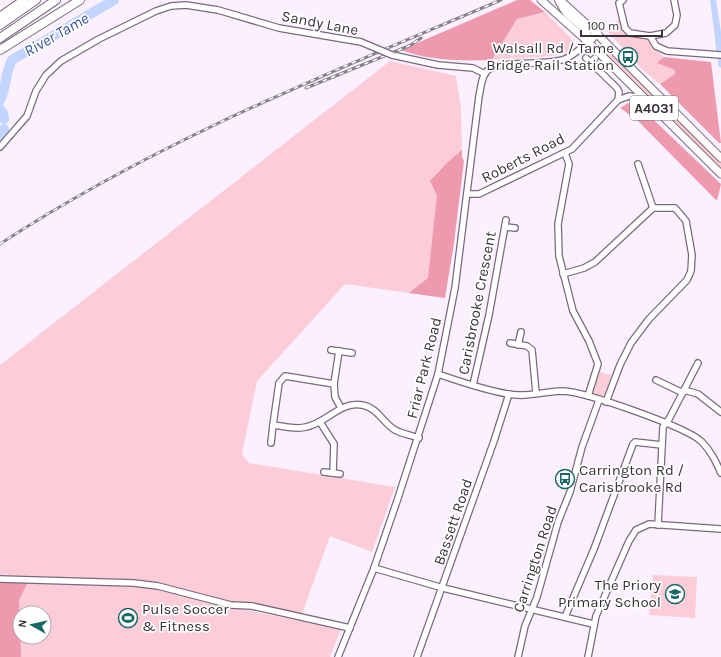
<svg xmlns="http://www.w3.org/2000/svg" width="721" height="657" font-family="Karla,sans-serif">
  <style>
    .green { fill: #fccdd8; fill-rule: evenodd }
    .forest { fill: #ed9aaf }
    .water { fill: #c3d5ff }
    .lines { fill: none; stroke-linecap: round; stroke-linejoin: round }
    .canal { stroke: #c3d5ff; stroke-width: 5.5 }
    .river { stroke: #c3d5ff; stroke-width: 10 }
    .minor-casing { stroke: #786a7e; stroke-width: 8 }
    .major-casing { stroke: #786a7e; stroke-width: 9 }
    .highway-casing { stroke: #786a7e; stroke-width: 10 }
    .minor { stroke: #fff; stroke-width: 5.5 }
    .major { stroke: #fff; stroke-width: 7 }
    .highway { stroke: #fff; stroke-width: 8 }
    .rail-casing { stroke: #88808b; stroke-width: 3 }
    .rail { stroke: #fff; stroke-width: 1.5; stroke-dasharray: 4.5; stroke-linecap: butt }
    .minor-bridge-casing { stroke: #786a7e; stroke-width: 8; stroke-linecap: butt }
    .minor-bridge { stroke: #fff; stroke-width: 5.5 }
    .labels { text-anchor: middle; stroke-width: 3.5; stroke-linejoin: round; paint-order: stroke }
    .shield { fill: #fff; stroke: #746f75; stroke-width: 1 }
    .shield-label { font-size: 14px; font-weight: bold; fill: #38313a }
    .street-label { font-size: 15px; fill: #38313a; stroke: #fff }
    .poi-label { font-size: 15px; fill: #38313a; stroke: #fff; text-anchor: end }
    .water-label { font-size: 16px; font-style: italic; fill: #36509f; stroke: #fff }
  </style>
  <rect width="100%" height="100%" fill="#faf0fe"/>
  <g class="green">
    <path d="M545 12 569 36 573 42 567 52 553 56 492 60 517 19Z"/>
    <path d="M620 18C629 32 629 38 647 37L652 47 664 57 658 63 675 70V74L660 84 643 70 607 31Z"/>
    <path d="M597 45H604L721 162V170Z"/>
    <path d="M390 61 456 76 461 108 462 157 445 298 345 284 257 381 242 454 249 463 395 487 372 552 330 536 302 614 246 604 231 603 159 585 0 576V365Z"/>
    <path d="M600 372 611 375 606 392 602 397 594 394 593 392Z"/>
    <path d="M653 575 697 577 695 618 649 615Z"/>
    <path d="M0 582 135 584 159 588 237 608 341 629 330 657H0ZM20 613H44V637H20Z"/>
  </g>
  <g class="forest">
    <path d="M517 0H530L545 12 517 19 492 60C461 61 430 61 401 50Z"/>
    <path d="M664 57 711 62 721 143H719L660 84 675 74V70L657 63Z"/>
    <path d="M628 103 638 105 721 184 717 201 637 120 620 108Z"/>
    <path d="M462 150V157L464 161 454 243 445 298 409 293 428 278 437 195 430 181 447 163Z"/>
    <path d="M0 582H28L19 600 21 657H0Z"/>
  </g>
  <path class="water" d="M710 0H716L721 32V46L719 49 716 45Z"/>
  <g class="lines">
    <path class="canal" d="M718 42 721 65"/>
    <g class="river">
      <path d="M0 100C7 87 5 72 12 60L114 0"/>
      <path d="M0 109 3 113 4 119"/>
      <path d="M0 136 4 129"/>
    </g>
    <defs>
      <g id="minor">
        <path d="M623 0 619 3 625 28 630 33 650 36 656 46 667 51 721 55"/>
        <path d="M650 36 666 33 675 25 677 15 674 0"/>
        <path d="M392 55 438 65 473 68 485 74"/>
        <path d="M586 58 617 88 619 92 618 100"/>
        <path d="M590 63 595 58"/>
        <path d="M0 147 27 116 36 91 46 75 61 61 99 39 156 11 171 6 186 5 218 10 279 28 361 42"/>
        <path d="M565 153 569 164 558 224 559 256 573 311 589 341 598 364 588 396"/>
        <path d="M638 164 653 208"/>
        <path d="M467 194H479L572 149 618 100 629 96 644 98"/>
        <path d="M505 227 515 228"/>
        <path d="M563 274 584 268 595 262 653 208H675L686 221 692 255 691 271 687 280 649 319 631 343 620 365 606 402"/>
        <path d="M510 343 527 346 532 350 536 393"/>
        <path d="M518 345 521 332"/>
        <path d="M331 350 352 353"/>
        <path d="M438 374C461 382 485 390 508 394 526 398 545 391 563 391 586 392 687 427 702 442 711 451 716 462 721 473"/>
        <path d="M656 380 683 393"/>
        <path d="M334 384 339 351"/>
        <path d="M473 385 489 315 506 220"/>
        <path d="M684 390 698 394 721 412"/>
        <path d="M341 408 335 397 334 384 285 376 279 383 273 425C283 426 296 430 306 427 327 423 340 401 362 405 377 407 383 423 395 430 402 434 411 435 419 438"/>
        <path d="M320 422 334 444 333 473"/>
        <path d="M271 443 273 425"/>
        <path d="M324 472 340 474"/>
        <path d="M658 525 663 427 669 419 698 363"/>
        <path d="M374 568 443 588 593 624"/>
        <path d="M0 579 134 583 158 586 231 605 252 606 350 628"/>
        <path d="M565 617 594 549 633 444 635 442 662 445"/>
        <path d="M338 657 374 568 398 498 438 374 455 288 479 96C481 88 481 76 488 70 500 60 547 66 565 59 574 55 581 48 588 42"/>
        <path d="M417 657 494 441 509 394"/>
        <path d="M518 657 525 626 537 597 558 522 570 492 582 447 599 400"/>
        <path d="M588 657 596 616 629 541 636 530 649 524 721 529"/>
      </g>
      <g id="major">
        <path d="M541 0 588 42 721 174"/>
        <path d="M560 0 591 28 721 158"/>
      </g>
      <g id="highway">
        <path d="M559 0C562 5 564 10 568 14 579 25 587 26 588 42"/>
        <path d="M0 17 24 0"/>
        <path d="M0 25 36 0"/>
        <path d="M0 38 56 0"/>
        <path d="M588 42 597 33"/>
        <path d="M0 50 80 0"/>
      </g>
    </defs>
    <use href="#minor" class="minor-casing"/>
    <use href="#major" class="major-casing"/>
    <use href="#highway" class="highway-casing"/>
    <use href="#minor" class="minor"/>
    <use href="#major" class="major"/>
    <use href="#highway" class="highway"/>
    <defs>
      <g id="rail">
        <path d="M306 88 411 45 421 38"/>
        <path d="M0 244C157 141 329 73 501 0"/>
      </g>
    </defs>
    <use href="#rail" class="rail-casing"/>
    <use href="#rail" class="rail"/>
    <defs>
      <path id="minor-bridge" d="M361 42 392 55"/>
    </defs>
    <use href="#minor-bridge" class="minor-bridge-casing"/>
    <use href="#minor-bridge" class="minor-bridge"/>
  </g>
  <defs>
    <symbol id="bus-ring" viewBox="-11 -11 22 22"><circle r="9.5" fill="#fff" stroke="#196767" stroke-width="1.5"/><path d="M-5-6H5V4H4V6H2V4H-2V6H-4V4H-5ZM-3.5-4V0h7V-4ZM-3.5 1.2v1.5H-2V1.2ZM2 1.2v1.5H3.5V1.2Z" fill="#196767"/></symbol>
    <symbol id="school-ring" viewBox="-11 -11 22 22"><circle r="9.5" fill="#fff" stroke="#196767" stroke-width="1.5"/><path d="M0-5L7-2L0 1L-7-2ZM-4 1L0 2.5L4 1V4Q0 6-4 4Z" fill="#196767"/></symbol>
    <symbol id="stadium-ring" viewBox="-11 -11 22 22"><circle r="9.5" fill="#fff" stroke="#196767" stroke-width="1.5"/><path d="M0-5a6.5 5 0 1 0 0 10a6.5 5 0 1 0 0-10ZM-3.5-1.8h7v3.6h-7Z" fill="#196767"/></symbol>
  </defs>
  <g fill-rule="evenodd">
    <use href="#bus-ring" x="617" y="46" width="22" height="22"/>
    <use href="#bus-ring" x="554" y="468" width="22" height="22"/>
    <use href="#school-ring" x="664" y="583" width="22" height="22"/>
    <use href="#stadium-ring" x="117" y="607" width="22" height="22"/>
  </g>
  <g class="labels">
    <rect class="shield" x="630" y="96" width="48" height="24" rx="3"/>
    <g class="shield-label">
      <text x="654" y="113">A4031</text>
    </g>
    <g class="street-label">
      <text transform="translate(320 23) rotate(11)" y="5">Sandy Lane</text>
      <text transform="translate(523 158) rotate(-27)" y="5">Roberts Road</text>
      <text transform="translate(477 303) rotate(-79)" y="5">Carisbrooke Crescent</text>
      <text transform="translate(424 368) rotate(-76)" y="5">Friar Park Road</text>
      <text transform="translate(453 522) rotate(-71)" y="5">Bassett Road</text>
      <text transform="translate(535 559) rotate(-72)" y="5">Carrington Road</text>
    </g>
    <g class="poi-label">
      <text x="614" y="53">Walsall Rd / Tame<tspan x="614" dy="17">Bridge Rail Station</tspan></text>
      <text x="579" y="475" text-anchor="start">Carrington Rd /<tspan x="579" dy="17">Carisbrooke Rd</tspan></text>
      <text x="661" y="590">The Priory<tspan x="661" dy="17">Primary School</tspan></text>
      <text x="142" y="614" text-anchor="start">Pulse Soccer<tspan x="142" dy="17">&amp; Fitness</tspan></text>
    </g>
    <g class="water-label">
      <text transform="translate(56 34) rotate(-30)" y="6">River Tame</text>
    </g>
  </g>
  <g transform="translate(32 625) rotate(278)"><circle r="19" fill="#ffffff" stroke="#afadb0"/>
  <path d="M0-3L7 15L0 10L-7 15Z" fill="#196767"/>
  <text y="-6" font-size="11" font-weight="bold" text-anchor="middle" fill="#38313a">N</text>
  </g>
  <path d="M581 30v6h81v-6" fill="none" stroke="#38313a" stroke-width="2"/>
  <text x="587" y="30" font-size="12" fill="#38313a" stroke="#ffffff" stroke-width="3" paint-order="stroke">100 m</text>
</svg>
